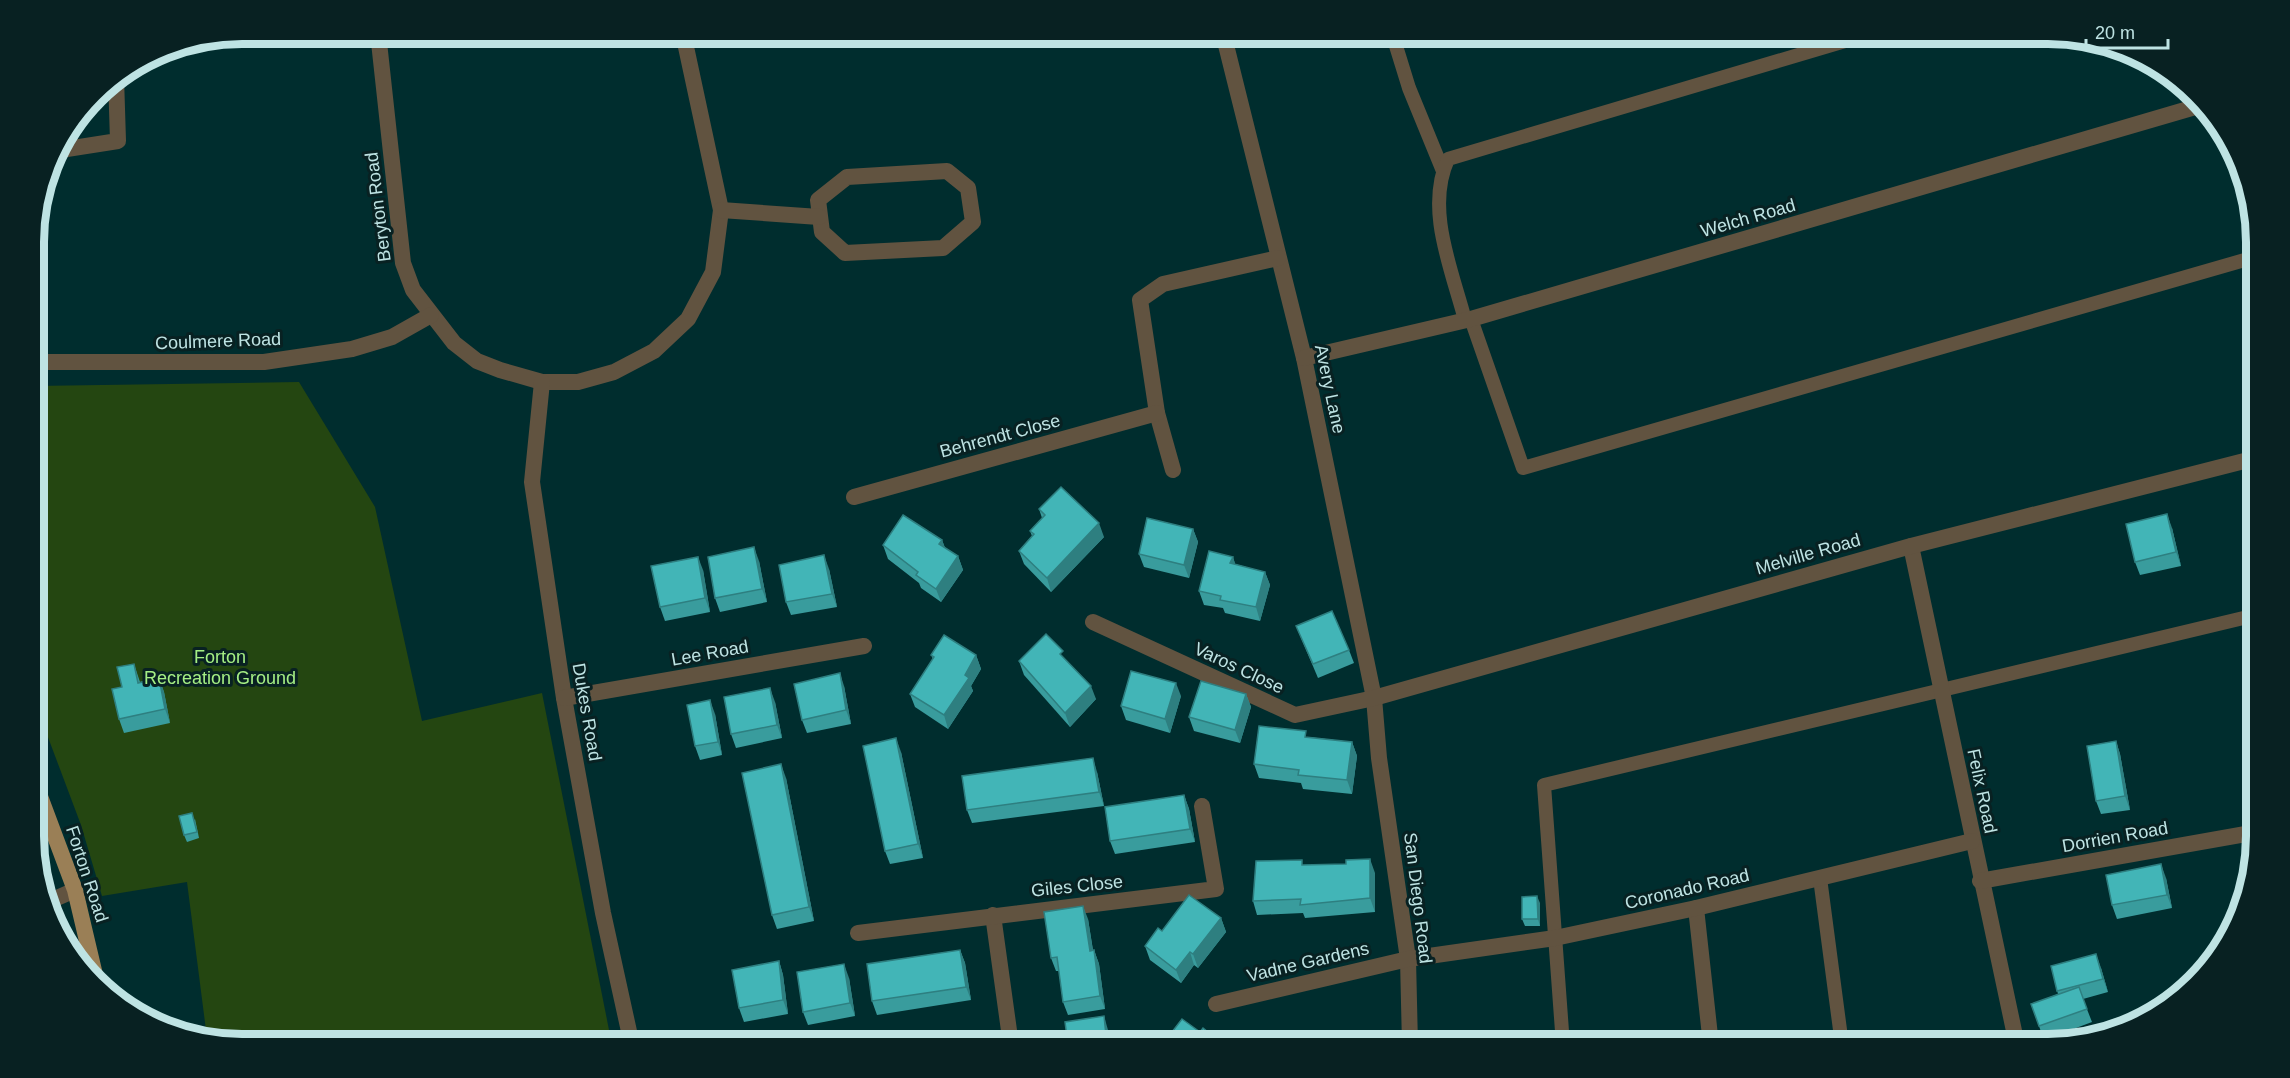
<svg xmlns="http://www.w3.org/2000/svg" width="2290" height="1078" font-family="Helvetica,sans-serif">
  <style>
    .green { fill: #244611 }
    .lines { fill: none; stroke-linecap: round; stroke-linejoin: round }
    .service { stroke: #615340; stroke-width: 14 }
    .minor { stroke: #615340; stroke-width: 16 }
    .primary { stroke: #9a7f56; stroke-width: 16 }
    .wall { fill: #399c9d }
    .shaded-wall { fill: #2e7f80 }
    .building { fill: #42b5b7; stroke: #2e7f80; stroke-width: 1.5 }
    .labels { text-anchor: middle; stroke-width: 6; stroke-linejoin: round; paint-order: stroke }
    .street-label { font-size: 18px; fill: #bee3e3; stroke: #082122 }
    .park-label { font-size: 18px; fill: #a5ef84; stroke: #082122 }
    .rim { fill: none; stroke: #bee3e3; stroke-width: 8 }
  </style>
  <rect width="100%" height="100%" fill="#002d2e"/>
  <path class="green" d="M299 382 375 507 422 721 542 693 612 1045H242L207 1038 187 882 102 896 81 825 34 700V386Z"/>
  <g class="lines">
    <g class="service">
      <path d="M1392 33 1409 88 1443 171"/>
      <path d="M1471 319 1523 468 2255 257"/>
      <path d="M1465 320C1452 270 1425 209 1448 159L1872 33"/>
      <path d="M1820 878 1842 1045"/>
      <path d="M1563 1045 1544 785 2256 615"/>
    </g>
    <g class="minor">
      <path d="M378 33 403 263 413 290 454 343 477 361 500 370 542 382H578L614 372 654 351 688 319 713 272 721 210 683 33"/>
      <path d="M1223 33 1304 358 1374 698 1379 758 1408 959 1410 1045"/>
      <path d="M54 151 118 141 116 77"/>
      <path d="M947 171 968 188 973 222 943 248 845 253 822 232 818 200 847 177Z"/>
      <path d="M721 210 819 217"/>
      <path d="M1304 358 1471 319 2202 105"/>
      <path d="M34 362H264L352 349 392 337 431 315"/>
      <path d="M542 382 532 482 564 698 603 913 632 1045"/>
      <path d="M1173 470 1157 413 1140 300 1163 284 1278 258"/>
      <path d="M854 497 1157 413"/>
      <path d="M1911 546 2017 1045"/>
      <path d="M1093 622 1295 715 1374 698 1911 546 2256 458"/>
      <path d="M564 698 864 646"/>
      <path d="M1980 881 2257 832"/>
      <path d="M50 901 75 890"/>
      <path d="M1696 908 1711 1045"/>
      <path d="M993 915 1011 1045"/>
      <path d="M858 933 1216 889 1202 806"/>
      <path d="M1216 1004 1408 959 1555 938 1696 908 1972 841"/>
      <path d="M969 1045 1011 1039"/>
    </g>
    <path class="primary" d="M35 783 75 890 96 979"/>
  </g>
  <g class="wall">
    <path d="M1039 509 1104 537 1051 592 1024 564 1019 551 1032 536 1030 531 1042 518Z"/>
    <path d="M2172 528 2181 566 2140 575 2135 562Z"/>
    <path d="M1193 529 1198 542 1189 578 1144 567 1139 554Z"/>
    <path d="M942 540 945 548 958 556 963 570 941 602 921 588 919 583 888 559 883 545Z"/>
    <path d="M1233 557 1235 564 1265 572 1270 585 1260 621 1225 613 1223 608 1204 605 1199 591Z"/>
    <path d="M759 561 767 602 720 612 715 598Z"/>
    <path d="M829 569 837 607 791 615 786 602Z"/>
    <path d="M703 570 710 612 665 621 660 607Z"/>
    <path d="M1296 626 1349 650 1354 663 1318 678Z"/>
    <path d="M931 655H976L981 669 971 686 973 691 948 729 915 707 910 694 933 659Z"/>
    <path d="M1019 661 1096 699 1070 727 1024 675Z"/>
    <path d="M134 664 140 682 159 678 164 692 170 723 124 733 119 719 122 687Z"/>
    <path d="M844 686 851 724 807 733 802 720Z"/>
    <path d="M1246 694 1251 707 1240 743 1194 731 1189 717Z"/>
    <path d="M1181 696 1170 733 1126 720 1121 706Z"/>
    <path d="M775 702 782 738 736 748 731 734Z"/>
    <path d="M715 714 722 755 700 760 695 746Z"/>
    <path d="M1309 737 1352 742 1357 756 1352 794 1303 789 1301 783 1259 778 1254 764Z"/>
    <path d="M2116 741 2120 754 2130 810 2101 814 2096 801Z"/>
    <path d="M901 752 923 858 890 864 885 851Z"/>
    <path d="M1097 772 1104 806 972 823 967 810Z"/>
    <path d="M786 778 814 921 777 929 772 915Z"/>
    <path d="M1184 795 1189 809 1195 842 1115 854 1110 841Z"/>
    <path d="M195 819 199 838 187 842 184 835Z"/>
    <path d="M1304 865 1375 873V912L1305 918 1303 913 1257 915 1253 901Z"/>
    <path d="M2166 878 2172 908 2117 919 2112 905Z"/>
    <path d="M1540 903V926H1525L1522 919Z"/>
    <path d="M1221 918 1226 932 1198 968 1194 965 1181 983 1150 960 1145 946 1162 931Z"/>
    <path d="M1088 919 1093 950H1094L1099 964 1105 1009 1068 1015 1063 1002 1059 971H1056L1051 958Z"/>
    <path d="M960 950 965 963 971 1000 877 1015 872 1001Z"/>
    <path d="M779 961 783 975 788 1014 744 1022 739 1008Z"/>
    <path d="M2051 966 2101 968 2108 992 2083 999 2092 1022 2044 1040 2031 1004 2058 994Z"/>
    <path d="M849 978 855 1016 808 1025 803 1012Z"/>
  </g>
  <g class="shaded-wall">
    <path d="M2167 514 2172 528 2181 566 2176 552Z"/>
    <path d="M1099 523 1104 537 1051 592 1047 578Z"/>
    <path d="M1193 529 1198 542 1189 578 1184 565Z"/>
    <path d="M942 540 947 553 939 544Z"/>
    <path d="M754 547 759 561 767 602 762 589Z"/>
    <path d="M824 555 829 569 837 607 832 594Z"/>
    <path d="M958 556 963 570 941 602 936 589Z"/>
    <path d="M698 557 703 570 710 612 705 598Z"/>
    <path d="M1233 557 1237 570 1230 563Z"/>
    <path d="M1265 572 1270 585 1260 621 1256 607Z"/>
    <path d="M976 655 981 669 971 686 973 691 948 729 944 715Z"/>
    <path d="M840 673 844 686 851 724 846 710Z"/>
    <path d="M159 678 164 692 170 723 165 709Z"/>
    <path d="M1176 683 1181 696 1170 733 1165 719Z"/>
    <path d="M1091 686 1096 699 1070 727 1065 713Z"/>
    <path d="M770 688 775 702 782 738 777 725Z"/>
    <path d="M1246 694 1251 707 1240 743 1235 730Z"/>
    <path d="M710 700 715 714 722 755 718 742Z"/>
    <path d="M896 738 901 752 923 858 918 844Z"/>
    <path d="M2116 741 2120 754 2130 810 2125 796Z"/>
    <path d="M1352 742 1357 756 1352 794 1347 780Z"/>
    <path d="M1093 758 1097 772 1104 806 1099 792Z"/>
    <path d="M781 764 786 778 814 921 809 907Z"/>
    <path d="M1184 795 1189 809 1195 842 1190 829Z"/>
    <path d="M1370 859 1375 873V912L1370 898Z"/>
    <path d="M2161 864 2166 878 2172 908 2167 895Z"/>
    <path d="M1537 896 1540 903V926L1538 919Z"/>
    <path d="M1083 906 1088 919 1095 964 1090 951Z"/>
    <path d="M1221 918 1226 932 1198 968 1193 954Z"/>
    <path d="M960 950 965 963 971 1000 966 987Z"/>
    <path d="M1094 950 1099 964 1105 1009 1100 996Z"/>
    <path d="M1190 952 1194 965 1181 983 1176 970Z"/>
    <path d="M2096 954 2101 968 2108 992 2103 979Z"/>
    <path d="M779 961 783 975 788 1014 783 1000Z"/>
    <path d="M844 964 849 978 855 1016 850 1003Z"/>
    <path d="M1104 1016 1108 1030 1110 1045H1107Z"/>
  </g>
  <g class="building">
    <path d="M1061 487 1099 523 1047 578 1019 551 1034 534 1030 531 1045 515 1039 509Z"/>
    <path d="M2167 514 2176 552 2135 562 2126 524Z"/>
    <path d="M903 515 942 540 939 544 958 556 936 589 916 575 918 572 883 545Z"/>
    <path d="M1147 518 1193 529 1184 565 1139 554Z"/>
    <path d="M754 547 762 589 715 598 708 557Z"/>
    <path d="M1209 551 1233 557 1230 563 1265 572 1256 607 1220 600 1221 596 1199 591Z"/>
    <path d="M824 555 832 594 786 602 779 565Z"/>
    <path d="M698 557 705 598 660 607 651 566Z"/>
    <path d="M1332 611 1349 650 1313 664 1296 626Z"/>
    <path d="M1046 634 1063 651 1060 654 1091 686 1065 713 1019 661Z"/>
    <path d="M944 635 976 655 965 675 969 678 944 715 910 694 934 657 931 655Z"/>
    <path d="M134 664 138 683 159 678 165 709 119 719 112 689 122 687 117 667Z"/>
    <path d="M1131 671 1176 683 1165 719 1121 706Z"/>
    <path d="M840 673 846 710 802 720 794 684Z"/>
    <path d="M1201 681 1246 694 1235 730 1189 717Z"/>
    <path d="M770 688 777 725 731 734 724 697Z"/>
    <path d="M710 700 718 742 695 746 687 705Z"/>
    <path d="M1259 726 1306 731 1305 737 1352 742 1347 780 1298 775 1299 770 1254 764Z"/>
    <path d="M896 738 918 844 885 851 863 746Z"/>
    <path d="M2116 741 2125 796 2096 801 2087 746Z"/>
    <path d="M1093 758 1099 792 967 810 962 776Z"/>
    <path d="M781 764 809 907 772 915 742 773Z"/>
    <path d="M1184 795 1190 829 1110 841 1105 807Z"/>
    <path d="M192 813 197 832 184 835 179 816Z"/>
    <path d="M1370 859V898L1300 905 1301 899 1253 901 1256 861 1302 860V865L1346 864V860Z"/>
    <path d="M2161 864 2167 895 2112 905 2106 875Z"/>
    <path d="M1189 895 1221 918 1193 954 1190 952 1176 970 1145 946 1158 928 1162 931Z"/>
    <path d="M1537 896 1538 919H1522V897Z"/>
    <path d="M1083 906 1090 951 1094 950 1100 996 1063 1002 1057 957 1051 958 1044 912Z"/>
    <path d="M960 950 966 987 872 1001 867 964Z"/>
    <path d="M2096 954 2103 979 2057 991 2051 966Z"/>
    <path d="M779 961 783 1000 739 1008 732 970Z"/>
    <path d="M844 964 850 1003 803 1012 797 972Z"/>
    <path d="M2079 987 2087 1009 2039 1026 2031 1004Z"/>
    <path d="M1104 1016 1107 1045H1068L1065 1022Z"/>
    <path d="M1182 1019 1200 1032 1203 1028 1224 1045H1162Z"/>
    <path d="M1366 1035 1367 1045H1321L1320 1042Z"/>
  </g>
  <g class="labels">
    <g class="street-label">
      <text transform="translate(378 207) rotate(-97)" y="6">Beryton Road</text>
      <text transform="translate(1748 218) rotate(-16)" y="6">Welch Road</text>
      <text transform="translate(218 341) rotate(-2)" y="6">Coulmere Road</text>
      <text transform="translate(1330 389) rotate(78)" y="6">Avery Lane</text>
      <text transform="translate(1000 436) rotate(-15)" y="6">Behrendt Close</text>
      <text transform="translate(1808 554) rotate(-16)" y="6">Melville Road</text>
      <text transform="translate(710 653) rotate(-10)" y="6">Lee Road</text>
      <text transform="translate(1239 668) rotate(25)" y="6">Varos Close</text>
      <text transform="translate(587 712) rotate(80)" y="6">Dukes Road</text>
      <text transform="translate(1982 791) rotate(78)" y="6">Felix Road</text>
      <text transform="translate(2115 837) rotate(-10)" y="6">Dorrien Road</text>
      <text transform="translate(87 874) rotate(72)" y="6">Forton Road</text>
      <text transform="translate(1077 886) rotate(-6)" y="6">Giles Close</text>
      <text transform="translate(1687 889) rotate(-13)" y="6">Coronado Road</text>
      <text transform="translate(1418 898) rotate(83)" y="6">San Diego Road</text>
      <text transform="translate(1308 962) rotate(-13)" y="6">Vadne Gardens</text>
    </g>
    <g class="park-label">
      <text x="220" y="663">Forton<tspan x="220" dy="21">Recreation Ground</tspan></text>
    </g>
  </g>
  <path d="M0 0H2290V1078H0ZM242 44H2048A198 198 0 0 1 2246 242V836A198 198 0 0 1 2048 1034H242A198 198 0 0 1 44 836V242A198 198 0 0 1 242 44Z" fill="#082122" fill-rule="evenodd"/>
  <path class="rim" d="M242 44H2048A198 198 0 0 1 2246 242V836A198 198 0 0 1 2048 1034H242A198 198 0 0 1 44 836V242A198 198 0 0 1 242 44Z"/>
  <path d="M2086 39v9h82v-9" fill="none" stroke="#bee3e3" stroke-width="3"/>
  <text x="2095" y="39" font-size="18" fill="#bee3e3" stroke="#082122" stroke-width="4.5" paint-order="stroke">20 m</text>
</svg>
